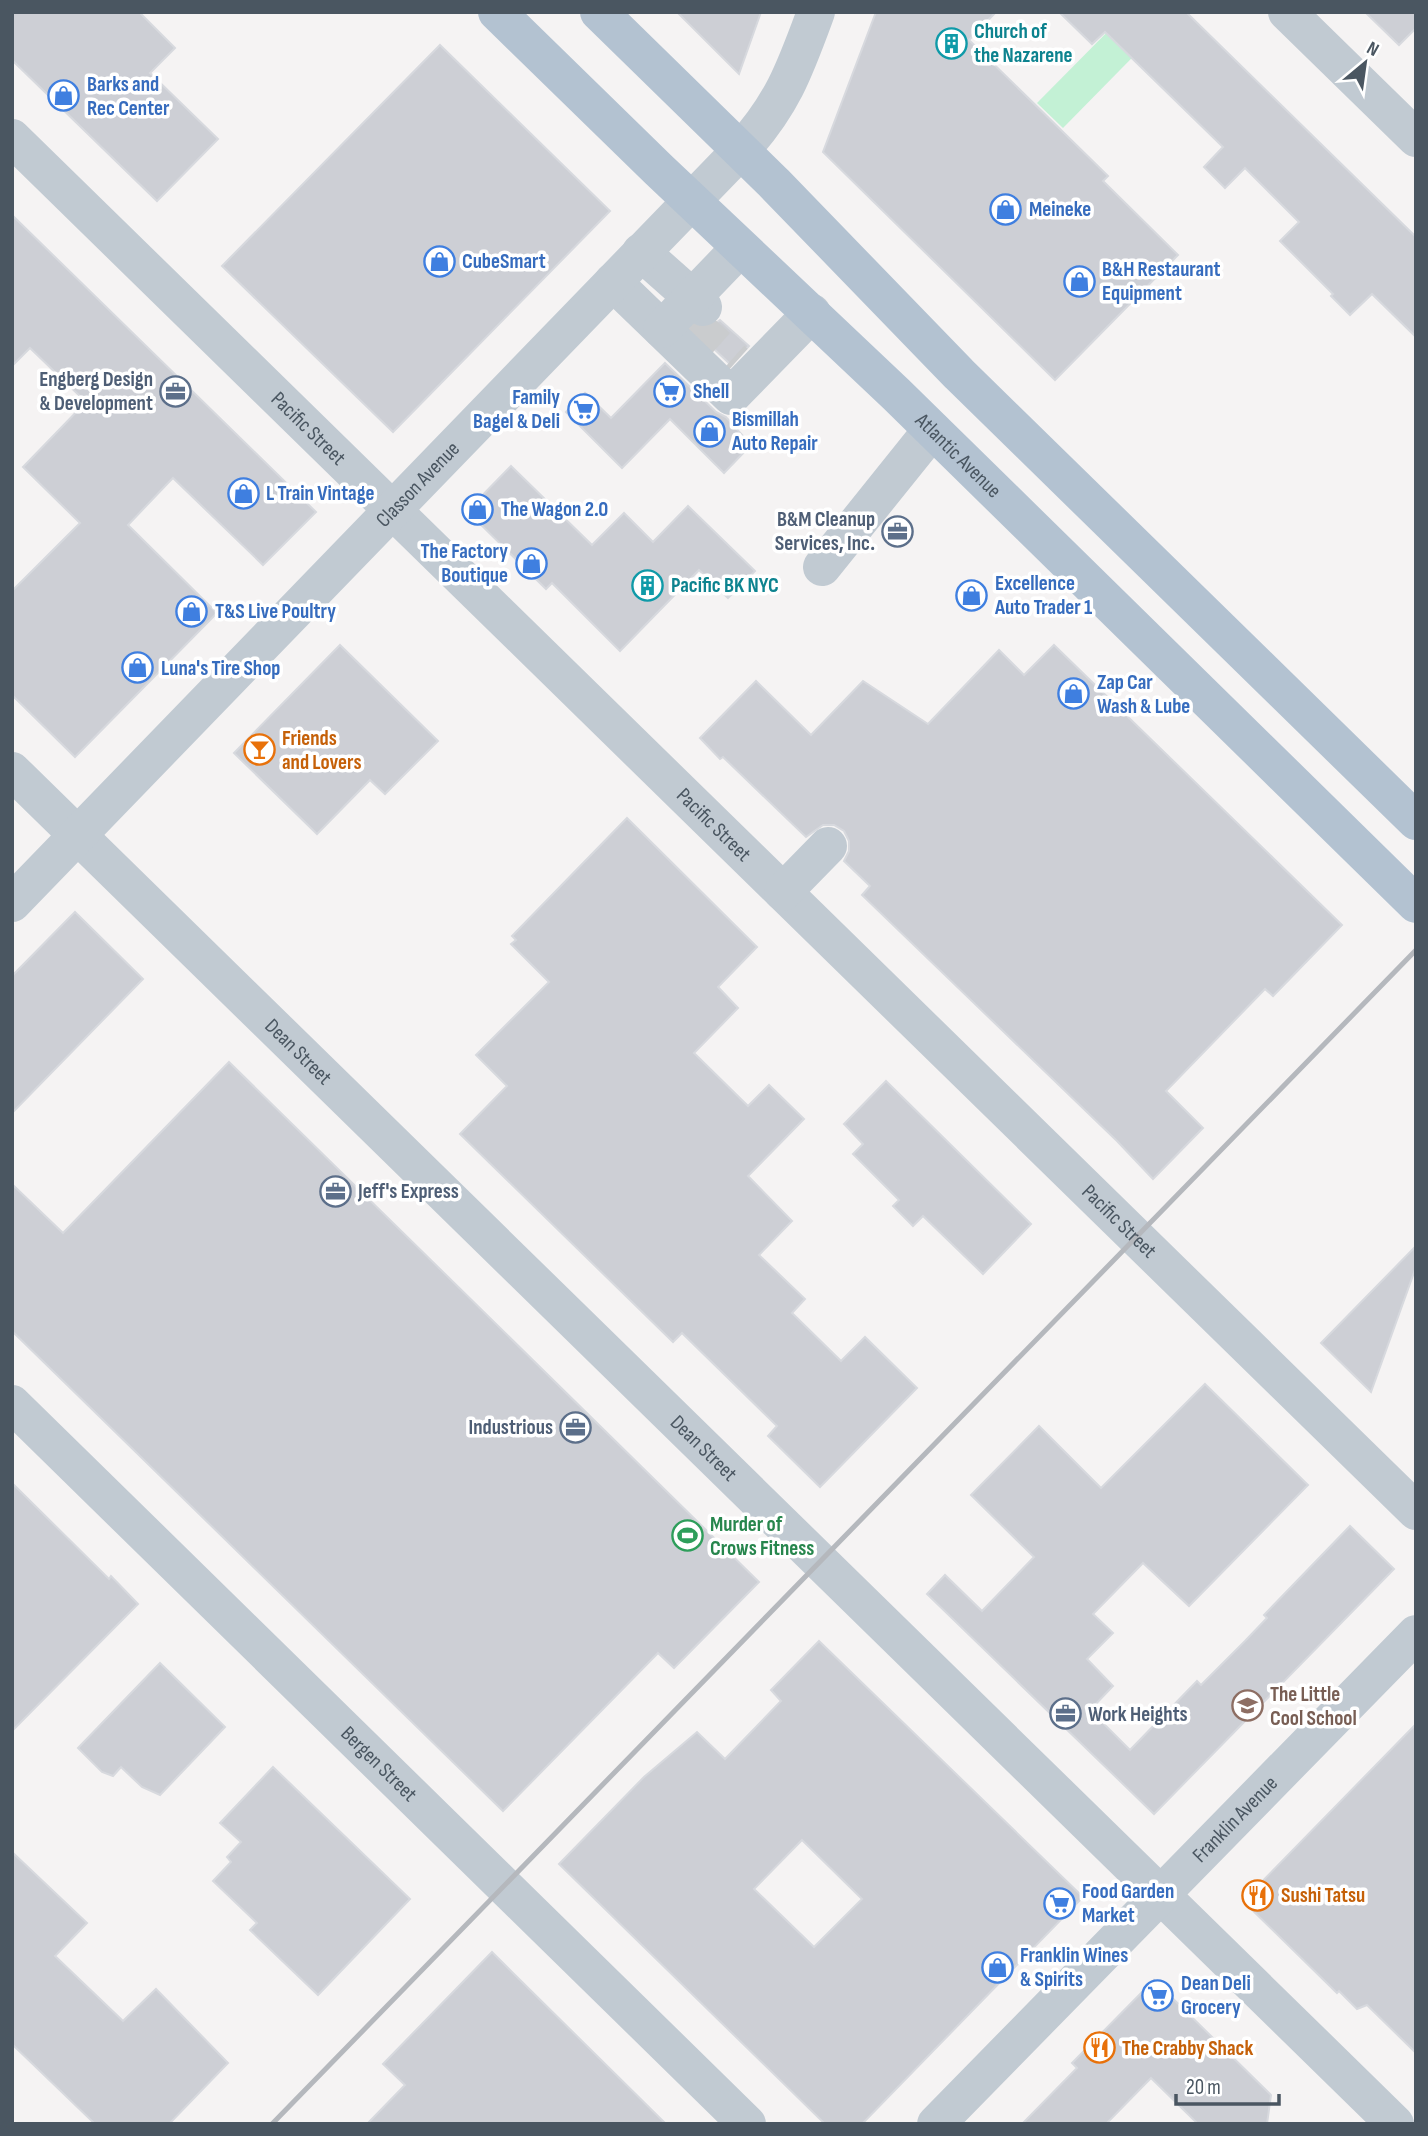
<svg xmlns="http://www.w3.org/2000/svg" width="1428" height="2136" font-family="'Sofia Sans Condensed',sans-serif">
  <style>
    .green { fill: #c3f1d5 }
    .building { fill: #cdcfd5; stroke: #d7d9de; stroke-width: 2; fill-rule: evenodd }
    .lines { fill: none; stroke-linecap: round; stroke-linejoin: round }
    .minor-tunnel { stroke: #caccce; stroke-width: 38; stroke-dasharray: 38 19; stroke-linecap: butt }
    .minor { stroke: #c1cad2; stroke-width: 38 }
    .major { stroke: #b3c2d1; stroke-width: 38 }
    .rail { stroke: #b5b8bd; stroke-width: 5 }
    .labels { text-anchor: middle; stroke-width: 7; stroke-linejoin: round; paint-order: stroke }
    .culture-label { font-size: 21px; font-weight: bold; fill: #0d838f; stroke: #fff; text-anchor: start }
    .shop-label { font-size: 21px; font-weight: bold; fill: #366cbe; stroke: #fff; text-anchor: start }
    .service-label { font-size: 21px; font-weight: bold; fill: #4e5e75; stroke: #fff; text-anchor: end }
    .street-label { font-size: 21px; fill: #4a5661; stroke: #fff }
    .food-label { font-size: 21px; font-weight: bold; fill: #c56008; stroke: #fff; text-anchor: start }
    .leisure-label { font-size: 21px; font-weight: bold; fill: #27864d; stroke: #fff; text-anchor: start }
    .education-label { font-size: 21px; font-weight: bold; fill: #785e54; stroke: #fff; text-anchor: start }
  </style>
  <rect width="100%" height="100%" fill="#f5f3f3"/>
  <path class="green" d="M1127 12H1177L1063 128 1037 103Z"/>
  <g class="building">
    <path d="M12 12H139L175 48 150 73 218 139 157 201 12 60Z"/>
    <path d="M677 12H761L739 74Z"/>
    <path d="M876 12H996L969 40 1108 176 1103 181 1178 255 1055 380 823 152Z"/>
    <path d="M1059 12H1186L1416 237V337L1372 294 1350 315 1331 296 1333 294 1280 241 1299 222 1245 168 1225 188 1204 167 1223 147 1105 32 1092 44Z"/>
    <path d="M1365 12H1416V28L1399 45Z"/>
    <path d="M440 45 610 211 393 432 222 266Z"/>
    <path d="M12 215 316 512 263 565 173 478 168 483 128 525 217 613 75 757 12 695V591L80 523 23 467 86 402 30 348 12 366Z"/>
    <path d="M720 320 749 346 731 365 693 329 695 327 709 328Z"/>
    <path d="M665 363 716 412 726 417 751 445 724 473 670 419 622 468 566 412 585 393 611 418Z"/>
    <path d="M511 466 592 545 624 513 653 542 688 506 755 571 728 598 699 570 620 651 552 583 546 589 467 511Z"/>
    <path d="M340 645 438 741 385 794 370 780 317 834 234 753Z"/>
    <path d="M1054 645 1342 925 1273 996 1265 989 1166 1091 1203 1128 1153 1179 1117 1141 862 895 870 886 844 861 849 851V841L844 831 834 825H823L806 837 723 757 720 759 700 738 756 681 811 735 863 681 928 724 999 650 1024 675Z"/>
    <path d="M627 818 757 947 718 987 738 1008 694 1053 748 1106 769 1085 804 1119 748 1176 792 1221 759 1255 805 1299 792 1313 841 1361 865 1337 917 1388 820 1487 768 1436 777 1426 728 1378 682 1333 673 1342 460 1134 507 1086 476 1055 549 982 511 944 516 940 512 936Z"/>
    <path d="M75 912 143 979 12 1113V976Z"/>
    <path d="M229 1062 759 1582 674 1668 658 1653 503 1811 12 1331V1184L63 1233Z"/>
    <path d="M886 1081 1031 1224 983 1274 923 1216 913 1226 893 1206 899 1200 853 1154 863 1144 844 1124Z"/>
    <path d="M1416 1246V1267L1371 1392 1321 1343Z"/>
    <path d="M1205 1384 1308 1485 1189 1606 1143 1563 1093 1614 1113 1633 1087 1659 1113 1686 1090 1710 1130 1750 1197 1681 1201 1685 1245 1641 1267 1618 1264 1615 1350 1526 1394 1569 1154 1814 927 1594 945 1575 982 1611 1034 1557 971 1495 1039 1426 1101 1488Z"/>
    <path d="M12 1483 109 1579 111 1576 138 1604 12 1731Z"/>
    <path d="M819 1641 1083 1897 862 2124H825L559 1864 644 1777 697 1732 725 1759 781 1701 771 1690ZM802 1840 862 1899 814 1947 754 1889Z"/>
    <path d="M160 1663 225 1727 160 1795 142 1787 121 1767 113 1776 102 1772 78 1748Z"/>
    <path d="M1416 1724V2053L1367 2005 1357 2009 1339 1991 1337 1993 1243 1901Z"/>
    <path d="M273 1767 410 1899 318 1995 250 1930 257 1923 213 1881 231 1862 227 1857 241 1842 220 1823Z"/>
    <path d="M12 1852 87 1923 55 1956 123 2021 156 1989 228 2063 169 2124H95L12 2044Z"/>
    <path d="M492 1952 514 1974 666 2124H367L405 2085 383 2064Z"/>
    <path d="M1154 1980 1271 2095 1267 2124H1198L1151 2078 1106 2124H1022L1077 2068 1072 2063Z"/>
  </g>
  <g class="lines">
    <path class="minor-tunnel" d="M689 322 735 363"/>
    <g class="minor">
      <path d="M1287 12 1416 138"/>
      <path id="s1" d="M12 138 1416 1511"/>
      <path d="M641 252 703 307"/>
      <path d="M613 282 731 396 812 313"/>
      <path d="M662 329 740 248"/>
      <path d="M822 567 932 430"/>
      <path id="s2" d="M12 771 1395 2124"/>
      <path d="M783 892 828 846"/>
      <path id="s3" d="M12 903 741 150C783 104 795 69 816 12"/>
      <path id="s4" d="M12 1404 747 2124"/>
      <path id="s5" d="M936 2124 1416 1634"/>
    </g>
    <g class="major">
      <path id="s6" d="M497 12 659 170 896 394 1416 904"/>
      <path d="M599 12 774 183 959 374 1416 821"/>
    </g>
    <path class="rail" d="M272 2124 1416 950"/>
  </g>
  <defs>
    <symbol id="building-ring" viewBox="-11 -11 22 22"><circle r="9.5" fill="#fff" stroke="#0f9aa8" stroke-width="1.5"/><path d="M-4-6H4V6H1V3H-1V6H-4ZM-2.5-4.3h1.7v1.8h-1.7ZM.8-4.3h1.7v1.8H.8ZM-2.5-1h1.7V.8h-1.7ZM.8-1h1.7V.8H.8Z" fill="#0f9aa8"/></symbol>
    <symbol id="shop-ring" viewBox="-11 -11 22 22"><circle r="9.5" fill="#fff" stroke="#3f7fe0" stroke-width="1.5"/><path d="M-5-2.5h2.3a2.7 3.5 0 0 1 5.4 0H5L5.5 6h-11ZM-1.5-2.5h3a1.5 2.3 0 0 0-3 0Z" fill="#3f7fe0"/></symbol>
    <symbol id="office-ring" viewBox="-11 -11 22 22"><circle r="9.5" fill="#fff" stroke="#5c6f8a" stroke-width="1.5"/><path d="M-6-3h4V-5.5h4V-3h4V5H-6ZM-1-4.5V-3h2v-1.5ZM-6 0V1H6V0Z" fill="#5c6f8a"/></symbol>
    <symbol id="supermarket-ring" viewBox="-11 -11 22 22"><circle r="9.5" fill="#fff" stroke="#3f7fe0" stroke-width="1.5"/><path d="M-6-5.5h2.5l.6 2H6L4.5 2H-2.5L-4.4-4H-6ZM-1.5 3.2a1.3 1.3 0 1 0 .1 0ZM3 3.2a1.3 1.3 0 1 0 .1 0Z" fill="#3f7fe0"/></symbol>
    <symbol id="bar-ring" viewBox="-11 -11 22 22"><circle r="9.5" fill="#fff" stroke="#e8710a" stroke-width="1.5"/><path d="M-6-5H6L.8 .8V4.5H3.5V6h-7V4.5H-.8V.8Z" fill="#e8710a"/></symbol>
    <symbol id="stadium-ring" viewBox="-11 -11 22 22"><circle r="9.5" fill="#fff" stroke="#2e9e5b" stroke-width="1.5"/><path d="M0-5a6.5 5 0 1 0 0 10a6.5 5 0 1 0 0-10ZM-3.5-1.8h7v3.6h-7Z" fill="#2e9e5b"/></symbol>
    <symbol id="school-ring" viewBox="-11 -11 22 22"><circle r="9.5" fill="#fff" stroke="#8d6e63" stroke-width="1.5"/><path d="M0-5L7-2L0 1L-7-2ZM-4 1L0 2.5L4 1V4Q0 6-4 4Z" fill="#8d6e63"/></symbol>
    <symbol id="restaurant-ring" viewBox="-11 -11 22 22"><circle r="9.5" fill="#fff" stroke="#e8710a" stroke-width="1.5"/><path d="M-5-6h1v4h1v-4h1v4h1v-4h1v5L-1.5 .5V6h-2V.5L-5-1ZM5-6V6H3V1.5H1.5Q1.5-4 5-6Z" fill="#e8710a"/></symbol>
  </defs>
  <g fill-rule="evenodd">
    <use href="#building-ring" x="934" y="26" width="35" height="35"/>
    <use href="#shop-ring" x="46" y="78" width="35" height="35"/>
    <use href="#shop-ring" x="988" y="192" width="35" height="35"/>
    <use href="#shop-ring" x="422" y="244" width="35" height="35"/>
    <use href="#shop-ring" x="1062" y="264" width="35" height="35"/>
    <use href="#office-ring" x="158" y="374" width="35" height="35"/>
    <use href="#supermarket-ring" x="652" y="374" width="35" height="35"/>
    <use href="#supermarket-ring" x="566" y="392" width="35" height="35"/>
    <use href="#shop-ring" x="692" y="414" width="35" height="35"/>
    <use href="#shop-ring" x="226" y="476" width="35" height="35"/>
    <use href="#shop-ring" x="460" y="492" width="35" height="35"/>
    <use href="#office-ring" x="880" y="514" width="35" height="35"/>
    <use href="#shop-ring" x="514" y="546" width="35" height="35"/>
    <use href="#building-ring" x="630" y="568" width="35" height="35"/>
    <use href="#shop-ring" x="954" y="578" width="35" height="35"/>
    <use href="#shop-ring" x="174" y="594" width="35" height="35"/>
    <use href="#shop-ring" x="120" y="650" width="35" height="35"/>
    <use href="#shop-ring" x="1056" y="676" width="35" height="35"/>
    <use href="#bar-ring" x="242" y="732" width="35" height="35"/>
    <use href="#office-ring" x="318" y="1174" width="35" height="35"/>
    <use href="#office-ring" x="558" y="1410" width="35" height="35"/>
    <use href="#stadium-ring" x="670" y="1518" width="35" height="35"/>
    <use href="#school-ring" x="1230" y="1688" width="35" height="35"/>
    <use href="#office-ring" x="1048" y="1696" width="35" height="35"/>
    <use href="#restaurant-ring" x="1240" y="1878" width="35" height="35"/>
    <use href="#supermarket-ring" x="1042" y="1886" width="35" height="35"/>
    <use href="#shop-ring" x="980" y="1950" width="35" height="35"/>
    <use href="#supermarket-ring" x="1140" y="1978" width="35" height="35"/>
    <use href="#restaurant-ring" x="1082" y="2030" width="35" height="35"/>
  </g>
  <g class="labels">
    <g class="culture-label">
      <text x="974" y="38">Church of<tspan x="974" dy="24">the Nazarene</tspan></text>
      <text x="671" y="592">Pacific BK NYC</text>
    </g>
    <g class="shop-label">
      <text x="87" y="91">Barks and<tspan x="87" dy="24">Rec Center</tspan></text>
      <text x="1029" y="216">Meineke</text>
      <text x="462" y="268">CubeSmart</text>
      <text x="1102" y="276">B&amp;H Restaurant<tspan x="1102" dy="24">Equipment</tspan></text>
      <text x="693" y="398">Shell</text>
      <text x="560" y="404" text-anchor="end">Family<tspan x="560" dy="24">Bagel &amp; Deli</tspan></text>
      <text x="732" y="426">Bismillah<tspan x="732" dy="24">Auto Repair</tspan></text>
      <text x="266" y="500">L Train Vintage</text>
      <text x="501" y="516">The Wagon 2.0</text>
      <text x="508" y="558" text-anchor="end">The Factory<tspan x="508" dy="24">Boutique</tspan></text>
      <text x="995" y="590">Excellence<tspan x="995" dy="24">Auto Trader 1</tspan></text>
      <text x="215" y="618">T&amp;S Live Poultry</text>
      <text x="161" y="675">Luna's Tire Shop</text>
      <text x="1097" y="689">Zap Car<tspan x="1097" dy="24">Wash &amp; Lube</tspan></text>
      <text x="1082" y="1898">Food Garden<tspan x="1082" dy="24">Market</tspan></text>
      <text x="1020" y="1962">Franklin Wines<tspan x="1020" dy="24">&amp; Spirits</tspan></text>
      <text x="1181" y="1990">Dean Deli<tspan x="1181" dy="24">Grocery</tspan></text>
    </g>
    <g class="service-label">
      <text x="153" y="386">Engberg Design<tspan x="153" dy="24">&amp; Development</tspan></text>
      <text x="875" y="526">B&amp;M Cleanup<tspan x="875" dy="24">Services, Inc.</tspan></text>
      <text x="358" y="1198" text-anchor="start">Jeff's Express</text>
      <text x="553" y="1434">Industrious</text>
      <text x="1088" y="1721" text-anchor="start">Work Heights</text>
    </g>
    <g class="street-label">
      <text dy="7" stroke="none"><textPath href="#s1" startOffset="415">Pacific Street</textPath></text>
      <text dy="7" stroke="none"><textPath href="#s6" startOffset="640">Atlantic Avenue</textPath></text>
      <text dy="7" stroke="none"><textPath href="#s3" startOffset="583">Classon Avenue</textPath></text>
      <text dy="7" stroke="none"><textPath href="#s1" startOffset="982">Pacific Street</textPath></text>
      <text dy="7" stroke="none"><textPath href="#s2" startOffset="401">Dean Street</textPath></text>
      <text dy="7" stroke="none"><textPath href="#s1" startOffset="1549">Pacific Street</textPath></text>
      <text dy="7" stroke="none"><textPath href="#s2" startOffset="968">Dean Street</textPath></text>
      <text dy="7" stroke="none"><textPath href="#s4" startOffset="514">Bergen Street</textPath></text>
      <text dy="7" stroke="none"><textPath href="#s5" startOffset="427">Franklin Avenue</textPath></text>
    </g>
    <g class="food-label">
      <text x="282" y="745">Friends<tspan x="282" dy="24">and Lovers</tspan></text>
      <text x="1281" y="1902">Sushi Tatsu</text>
      <text x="1122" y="2055">The Crabby Shack</text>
    </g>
    <g class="leisure-label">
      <text x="710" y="1531">Murder of<tspan x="710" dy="24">Crows Fitness</tspan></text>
    </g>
    <g class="education-label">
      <text x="1270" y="1701">The Little<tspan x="1270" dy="24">Cool School</tspan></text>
    </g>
  </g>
  <rect width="1428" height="2136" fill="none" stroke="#4a5661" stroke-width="28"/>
  <g transform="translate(1365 63) rotate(29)" stroke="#ffffff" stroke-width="5" paint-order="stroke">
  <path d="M0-5L12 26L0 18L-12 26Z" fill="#4a5661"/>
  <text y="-10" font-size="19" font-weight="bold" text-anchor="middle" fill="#4a5661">N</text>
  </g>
  <path d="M1176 2094v10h103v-10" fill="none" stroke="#4a5661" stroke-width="3.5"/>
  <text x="1186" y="2094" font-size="21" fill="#4a5661" stroke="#ffffff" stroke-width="5" paint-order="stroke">20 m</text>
</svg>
